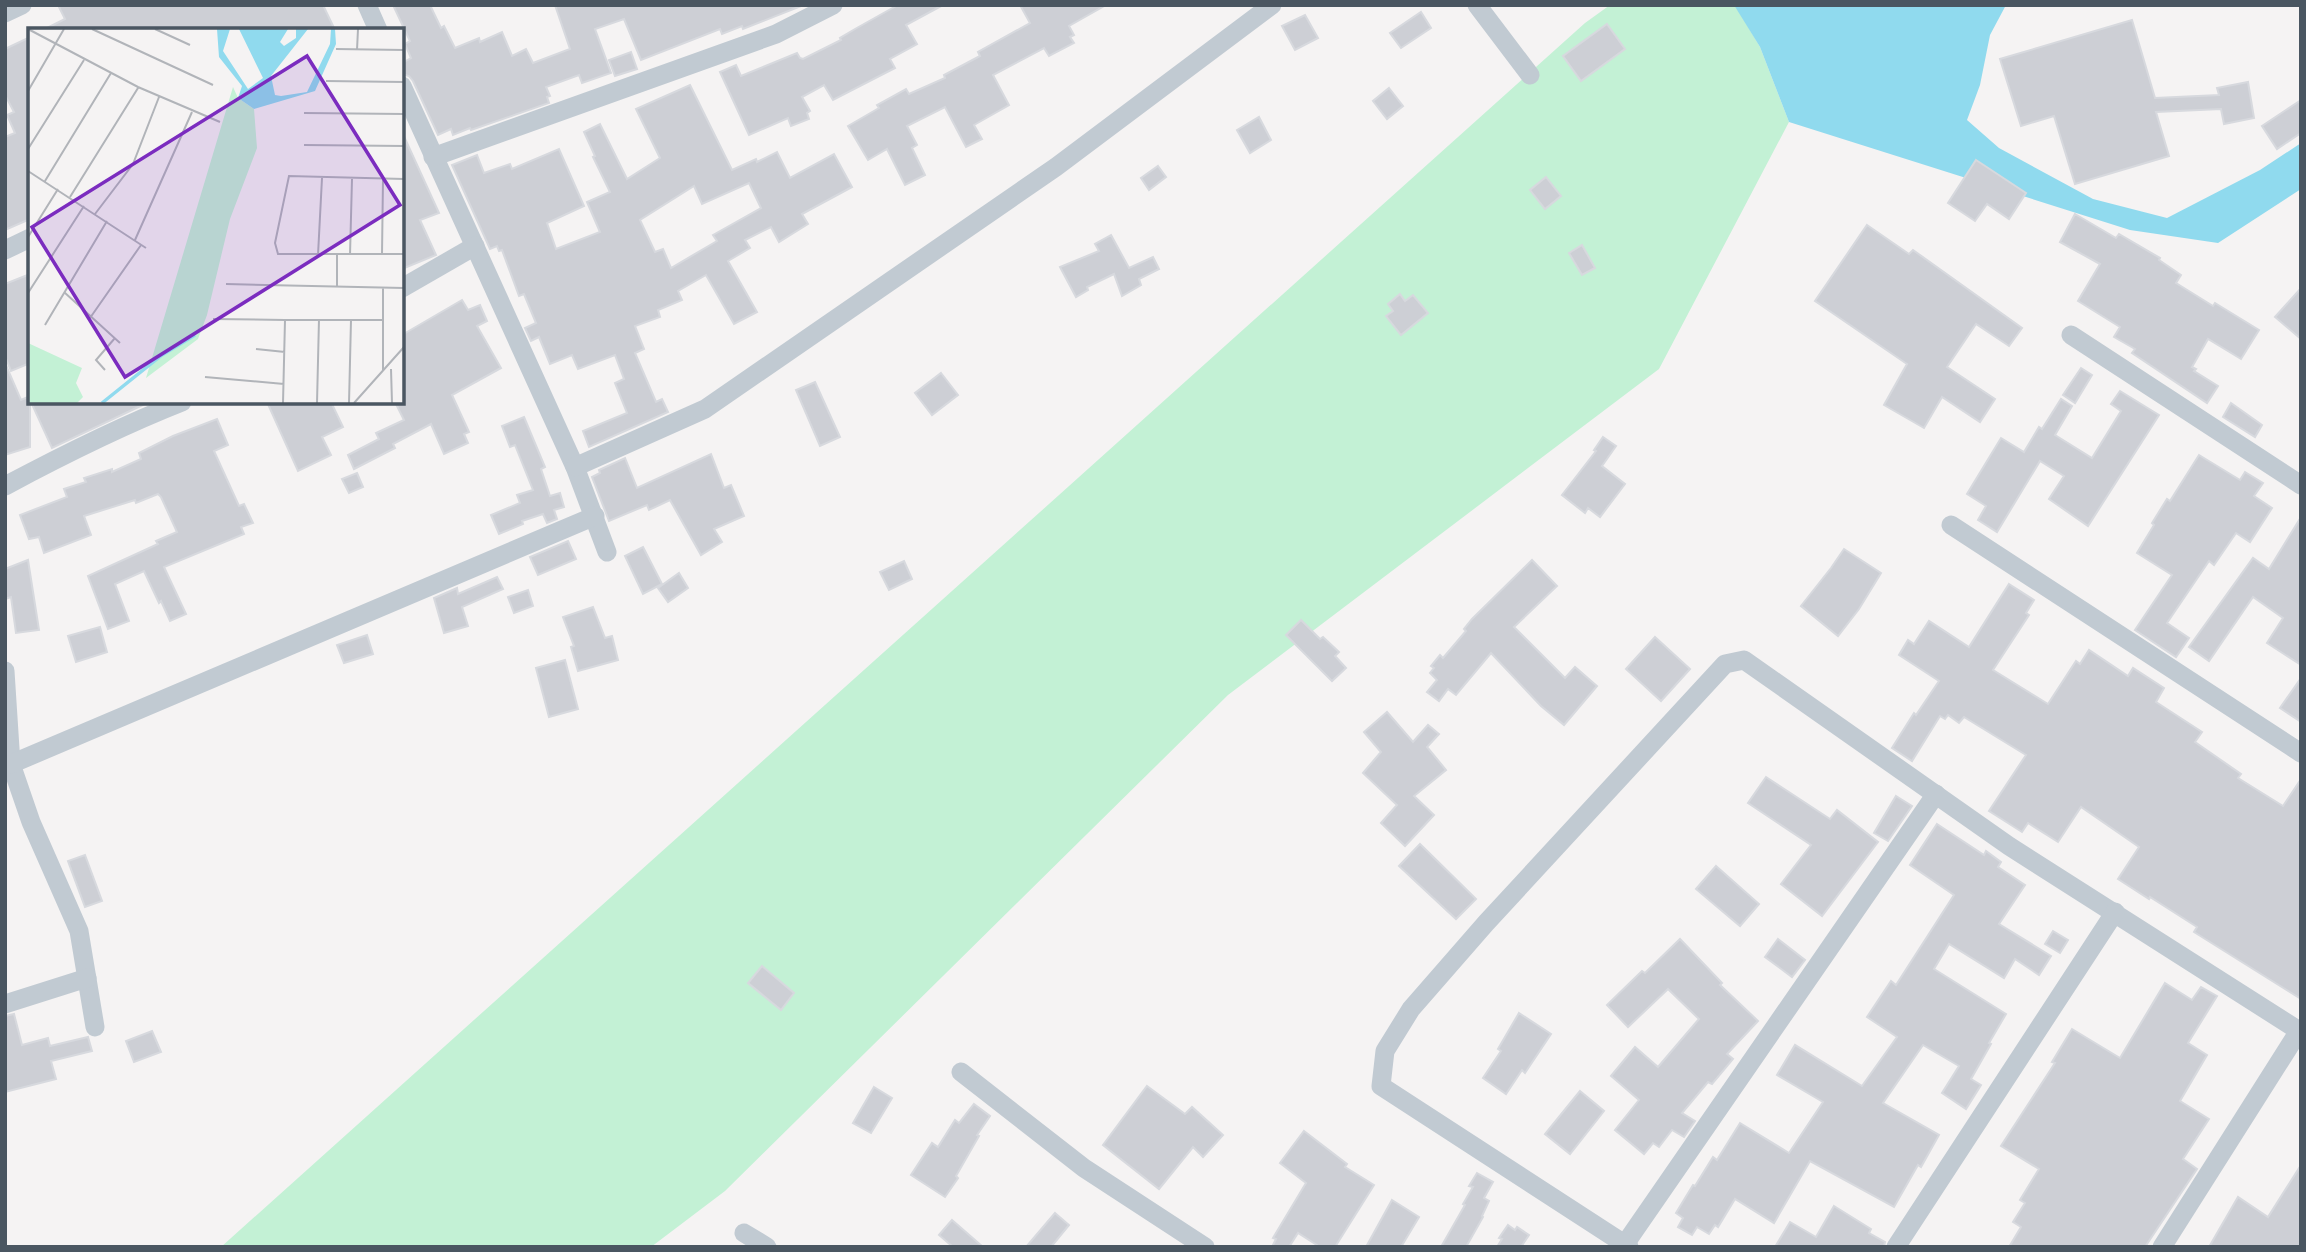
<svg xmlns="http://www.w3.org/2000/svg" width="2306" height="1252" font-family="Lato,sans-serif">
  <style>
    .green { fill: #c3f1d5 }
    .water { fill: #90daee }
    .building { fill: #cdcfd5; stroke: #d7d9de; stroke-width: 2; fill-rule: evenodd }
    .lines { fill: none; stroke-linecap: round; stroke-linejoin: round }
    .minor { stroke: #c1cad2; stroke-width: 19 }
    .inset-river { fill: none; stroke: #90daee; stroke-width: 3.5 }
    .inset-road { fill: none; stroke: #b1b4b9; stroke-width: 2 }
    .view { fill: #7b2cbf; fill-opacity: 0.15; stroke: #7b2cbf; stroke-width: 3.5 }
    .inset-edge { fill: none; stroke: #4a5661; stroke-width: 3.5 }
  </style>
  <rect width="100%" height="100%" fill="#f5f3f3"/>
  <path class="green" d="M1610 5H1735L1760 47 1789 122 1659 369 1228 695 725 1191 651 1247H221L1585 23Z"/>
  <path class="water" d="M1734 5H2006L1990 35 1980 85 1967 120 1999 148 2093 199 2167 218 2260 170 2301 143V189L2218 243 2130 230 1789 122 1760 47Z"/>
  <g class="building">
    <path d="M58 5H323L335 30H43L65 19Z"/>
    <path d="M393 5H430L441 28 444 26 455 48 479 38 480 42 502 32 512 56 526 49 533 63 570 49 555 5 801 6 743 29 742 26 722 34 720 29 641 60 624 19 595 29 611 73 582 83 579 75 546 87 550 96 547 97 549 103 471 130 470 128 453 135 451 129 438 135 413 81 409 76 402 74V63L411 58 405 44 410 41Z"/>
    <path d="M898 5H943L906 25 917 44 890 59 895 68 833 100 824 85 802 97 810 111 807 113 809 119 791 126 788 118 749 135 720 72 736 65 741 76 797 53 800 58 803 59 841 40 840 38 855 29Z"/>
    <path d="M1020 5H1106L1069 26 1074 35 1070 37 1074 43 1049 56 1044 48 993 75 1009 105 974 125 982 139 966 147 945 107 907 126 917 145 912 148 925 175 905 185 887 149 868 160 848 126 879 108 877 105 906 89 909 94 945 78 944 75 980 56 978 52 1030 23Z"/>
    <path d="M1421 12 1431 28 1401 48 1390 33Z"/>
    <path d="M1305 15 1318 38 1295 50 1282 26Z"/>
    <path d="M2132 20 2155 98 2219 95 2217 88 2248 82 2254 118 2224 124 2221 109 2156 112 2169 156 2075 184 2054 116 2021 126 2000 59Z"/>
    <path d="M1607 24 1625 49 1581 81 1563 56Z"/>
    <path d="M30 37V219L5 230V137L15 133 7 115 14 112 5 95V49Z"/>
    <path d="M631 52 637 69 615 76 609 60Z"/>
    <path d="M690 85 732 170 756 159 757 162 777 152 790 178 834 154 852 187 802 214 808 224 779 242 771 227 745 240 750 248 728 261 757 312 734 324 706 275 678 291 682 300 658 310 660 317 635 326 644 349 635 353 656 402 662 399 668 412 589 447 583 431 627 413 615 383 624 379 615 355 578 369 572 355 550 364 539 337 531 341 525 328 536 323 524 294 519 296 502 250 499 251 497 246 490 249 452 165 477 155 484 173 510 164 512 169 559 149 584 206 547 223 556 249 600 232 587 202 610 192 593 157 595 156 584 132 600 124 627 179 660 158 636 109ZM749 183 761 208 713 235 717 241 671 268 663 249 655 252 640 220 694 186 702 204Z"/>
    <path d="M1389 88 1403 106 1387 119 1373 101Z"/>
    <path d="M2301 100V133L2277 149 2262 126Z"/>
    <path d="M1259 117 1271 140 1250 153 1237 130Z"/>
    <path d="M402 132 439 213 420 220 436 255 402 269Z"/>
    <path d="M1976 160 2026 193 2009 219 1987 204 1975 221 1948 203Z"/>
    <path d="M1158 166 1166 177 1149 190 1141 178Z"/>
    <path d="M1546 177 1561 196 1545 209 1530 190Z"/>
    <path d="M2075 214 2116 238 2119 234 2160 258 2159 260 2181 275 2176 283 2213 306 2215 303 2259 330 2241 359 2208 339 2192 367 2196 369 2194 371 2218 386 2207 403 2132 353 2135 349 2114 337 2120 327 2078 301 2100 264 2060 242Z"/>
    <path d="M1867 225 1909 254 1913 250 2022 328 2009 346 1976 324 1947 367 1995 399 1980 422 1942 397 1924 428 1884 405 1907 364 1815 301Z"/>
    <path d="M1111 235 1129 268 1153 257 1159 269 1139 279 1141 285 1122 296 1114 274 1087 287 1088 290 1076 297 1060 267 1099 251 1095 244Z"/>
    <path d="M1582 245 1595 268 1582 275 1569 253Z"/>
    <path d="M30 274V363L11 371 5 356V284Z"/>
    <path d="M2301 288V339L2275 317Z"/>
    <path d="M1400 294 1405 301 1413 295 1428 313 1401 335 1386 316 1393 311 1388 304Z"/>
    <path d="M462 300 468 310 480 305 487 321 477 326 501 368 452 395 469 432 464 434 468 443 444 454 431 424 393 444 395 448 354 469 348 455 379 439 376 433 404 420 395 402H402V335Z"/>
    <path d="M5 363 21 400 30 396V447L5 455Z"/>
    <path d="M2081 368 2092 375 2075 403 2063 395Z"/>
    <path d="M941 373 958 395 932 415 915 393Z"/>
    <path d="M815 382 840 437 820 446 796 390Z"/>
    <path d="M2120 391 2159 415 2088 526 2049 499 2064 476 2040 461 1997 532 1978 520 1986 506 1967 494 2001 438 2024 452 2039 427 2042 429 2061 399 2072 406 2055 435 2092 458 2121 411 2111 404Z"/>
    <path d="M31 402H149L52 448Z"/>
    <path d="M267 402H331L343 427 322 437 331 455 298 471Z"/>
    <path d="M2231 403 2262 425 2255 437 2223 417Z"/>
    <path d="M524 417 545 467 541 469 550 496 560 493 564 507 554 510 557 519 547 523 543 514 522 521 523 524 499 534 491 515 520 503 517 495 533 490 515 445 510 447 502 426Z"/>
    <path d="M217 419 228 445 214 451 239 506 244 504 253 523 241 527 244 534 164 567 186 614 170 621 161 601 159 603 144 571 115 584 129 621 108 629 88 576 158 544 156 541 177 532 161 497 158 494 136 503 135 500 84 516 91 535 44 553 39 537 29 539 20 515 67 497 64 489 86 482 84 478 112 469V472L141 459 139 453 173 436Z"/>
    <path d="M1603 437 1616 446 1602 466 1625 484 1600 517 1588 508 1585 513 1562 495 1596 451 1594 450Z"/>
    <path d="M711 454 724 488 731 485 744 516 714 529 722 542 701 555 670 500 649 510 647 505 609 521 592 477 600 473 599 470 625 458 637 488Z"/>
    <path d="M2199 455 2240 480 2245 472 2263 483 2254 496 2272 508 2250 542 2236 533 2214 565 2209 561 2167 623 2189 638 2176 657 2135 630 2172 575 2137 553 2154 525 2152 523 2167 499 2170 501Z"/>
    <path d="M357 473 363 487 349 493 342 479Z"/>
    <path d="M2301 517V665L2267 643 2283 618 2253 597 2209 661 2189 647 2253 558 2269 569Z"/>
    <path d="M568 541 576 559 538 575 530 557Z"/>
    <path d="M643 547 662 584 643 594 625 556Z"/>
    <path d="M1844 549 1881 573 1859 609 1838 636 1801 606 1831 568Z"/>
    <path d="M28 560 39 630 16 633 11 597 5 599V569Z"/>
    <path d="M1532 560 1557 586 1514 627 1565 678 1575 667 1597 686 1564 725 1541 706 1491 653 1456 695 1448 689 1439 701 1427 692 1437 680 1430 673 1434 668 1431 666 1440 655 1443 658 1466 631 1464 629 1472 619Z"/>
    <path d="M904 561 912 579 889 590 880 572Z"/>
    <path d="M679 573 688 588 668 602 658 588Z"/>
    <path d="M497 577 503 589 462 607 468 626 444 633 434 598 457 588 458 594Z"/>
    <path d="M2009 584 2034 600 2026 613 2029 615 1993 670 2048 704 2076 661 2080 664 2089 650 2128 676 2133 668 2164 688 2156 702 2202 732 2195 742 2241 774 2238 778 2283 806 2301 779V999L2194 932 2197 927 2150 897 2149 899 2118 879 2139 847 2081 807 2058 842 2028 823 2022 832 1989 811 2026 755 1964 717 1959 723 1948 715 1945 719 1940 716 1912 761 1892 748 1914 713 1916 715 1939 681 1899 655 1908 640 1914 644 1929 621 1969 647Z"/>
    <path d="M528 590 533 606 514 613 508 597Z"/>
    <path d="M593 607 605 638 612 636 618 660 578 671 571 647 574 646 563 617Z"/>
    <path d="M1301 620 1320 639 1323 637 1339 652 1335 656 1346 668 1332 681 1286 635Z"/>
    <path d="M100 627 107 652 76 662 68 636Z"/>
    <path d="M367 635 373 654 344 663 337 645Z"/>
    <path d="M1655 637 1690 669 1661 701 1626 669Z"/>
    <path d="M565 660 578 709 549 717 536 668Z"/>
    <path d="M2301 678V722L2280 708Z"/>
    <path d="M1387 712 1413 742 1428 725 1439 734 1427 747 1446 770 1414 796 1434 815 1405 846 1381 823 1397 805 1363 773 1381 752 1364 732Z"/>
    <path d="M1766 777 1830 819 1837 810 1878 842 1822 916 1781 884 1811 845 1748 803Z"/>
    <path d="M1896 796 1912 806 1888 841 1874 833Z"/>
    <path d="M1937 824 1984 855 1986 851 2001 862 1998 867 2025 885 1999 924 2051 956 2039 975 2015 959 2004 978 1949 944 1934 969 2006 1014 1989 1043 1991 1044 1971 1079 1981 1085 1966 1109 1942 1093 1959 1066 1923 1045 1883 1103 1939 1135 1921 1167 1918 1165 1894 1207 1810 1161 1774 1223 1735 1199 1718 1227 1715 1225 1709 1234 1697 1227 1692 1235 1678 1227 1683 1218 1676 1213 1693 1185 1695 1186 1713 1157 1717 1160 1740 1123 1789 1153 1823 1102 1777 1075 1795 1045 1862 1086 1897 1037 1867 1017 1891 981 1896 985 1954 895 1910 865Z"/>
    <path d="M1420 844 1476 899 1456 919 1399 866Z"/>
    <path d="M85 855 102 901 85 907 68 861Z"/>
    <path d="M1716 866 1759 904 1740 926 1696 889Z"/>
    <path d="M2053 931 2068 940 2060 953 2045 944Z"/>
    <path d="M1680 939 1722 983 1720 985 1758 1021 1727 1054 1733 1059 1712 1084 1708 1082 1682 1113 1695 1121 1684 1137 1672 1130 1659 1147 1653 1143 1644 1154 1615 1130 1639 1100 1611 1076 1635 1047 1658 1067 1699 1019 1668 989 1628 1027 1607 1005 1642 971 1645 973Z"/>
    <path d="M1778 939 1805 960 1792 977 1765 957Z"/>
    <path d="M762 966 794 993 781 1010 748 983Z"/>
    <path d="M2165 983 2192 1000 2201 987 2217 996 2188 1043 2207 1055 2180 1101 2209 1119 2183 1159 2197 1169 2145 1247H2009L2021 1227 2013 1222 2025 1203 2020 1200 2039 1169 2001 1146 2055 1063 2052 1062 2072 1029 2120 1058Z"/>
    <path d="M1519 1013 1551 1034 1525 1073 1522 1070 1506 1094 1483 1078 1501 1051 1498 1049Z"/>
    <path d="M14 1014 22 1045 48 1038 50 1046 88 1037 92 1051 51 1061 56 1079 5 1092V1016Z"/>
    <path d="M152 1031 161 1052 134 1062 126 1041Z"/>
    <path d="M1147 1086 1185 1114 1192 1107 1223 1135 1203 1157 1193 1147 1159 1189 1103 1145Z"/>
    <path d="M874 1087 892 1098 871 1133 853 1123Z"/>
    <path d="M1580 1091 1604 1111 1570 1154 1545 1134Z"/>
    <path d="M974 1104 990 1116 977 1135 979 1136 956 1176 958 1178 945 1197 911 1175 932 1143 938 1147 955 1120 959 1123Z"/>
    <path d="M1304 1131 1347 1164 1345 1167 1374 1185 1335 1247H1320L1298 1233 1289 1247H1272L1276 1239 1273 1238 1306 1183 1280 1163Z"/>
    <path d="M2301 1165V1247H2209L2238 1197 2268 1217Z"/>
    <path d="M1477 1173 1493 1182 1484 1198 1489 1201 1482 1216 1483 1217 1466 1247H1441L1465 1205 1463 1204 1473 1187 1469 1186Z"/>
    <path d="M1392 1200 1419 1217 1401 1247H1366Z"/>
    <path d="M1834 1206 1871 1229 1869 1233 1885 1242 1884 1247H1775L1790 1222 1816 1237Z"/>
    <path d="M1055 1213 1069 1225 1051 1247H1026Z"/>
    <path d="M952 1220 983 1247H953L939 1235Z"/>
    <path d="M1508 1225 1515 1230 1517 1227 1529 1235 1521 1247H1497L1502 1239 1499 1238Z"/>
  </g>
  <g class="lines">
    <g class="minor">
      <path d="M367 5 378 30"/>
      <path d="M1477 5 1530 75"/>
      <path d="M5 13 22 5"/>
      <path d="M402 86 575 467 607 552"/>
      <path d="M433 157 776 34 833 5"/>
      <path d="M5 250 30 238"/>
      <path d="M402 288 475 246"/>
      <path d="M2071 335 2301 485"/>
      <path d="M575 467 705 409 1056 167 1272 5"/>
      <path d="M5 486C63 455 121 426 182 402"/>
      <path d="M1951 525 2301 753"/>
      <path d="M5 671 11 764 31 822 79 931 95 1027"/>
      <path d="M11 764 595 516"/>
      <path d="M5 1004 87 978"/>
      <path d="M961 1072 1084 1168 1205 1247"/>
      <path d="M744 1233 767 1247"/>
      <path d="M1625 1244 1936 794"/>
      <path d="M1629 1247 1381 1086 1385 1051 1411 1009 1486 923 1725 664 1744 660 2009 846 2301 1032"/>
      <path d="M1896 1247 2115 912"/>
      <path d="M2162 1247 2299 1031"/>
    </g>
  </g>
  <g transform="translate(28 28)">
    <rect width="376" height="376" fill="#f5f3f3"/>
    <path d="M205 59 210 70 226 81 229 120 202 191 179 287 170 311 118 350ZM0 315 54 340 48 355 55 369 49 375H0Z" fill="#c3f1d5"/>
    <path d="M189 1H202L195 23 220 61 235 50 211 1H260L252 14 256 18 268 10V1H280L243 48 247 67 253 68 279 64 302 16 303 1H307L308 16 287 63 226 81 210 70 214 58 191 29Z" fill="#90daee"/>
    <path class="inset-river" d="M74 375 134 327 167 307"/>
    <path class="inset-road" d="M0 1 110 59 192 94M64 1 185 57M127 1 162 17M308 21 376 22M329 22 330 1M298 53 376 54M0 63 36 1M276 85 376 86M276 117 376 118M0 121 56 32M0 143 118 220M376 151 261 148 247 215 250 226H376M17 153 83 45M42 169 110 60M67 186 105 136 131 69M0 209 30 161M107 212 164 84M354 226 355 151M290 227 294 150M309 227V259M322 227 324 151M198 256 376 260M355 260V342M36 264 92 315M0 265 56 178M62 290 113 217M185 291 257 292M17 297 79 193M228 321 257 324M363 341 364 375M77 342 68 332 87 310M177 349 256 356M255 375 257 292H355M289 375 291 291M321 375 323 292M326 375 376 319"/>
    <path class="view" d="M279 28 372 177 97 349 4 199Z"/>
    <rect width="376" height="376" class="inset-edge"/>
  </g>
  <rect width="2306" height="1252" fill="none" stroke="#4a5661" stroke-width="14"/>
</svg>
